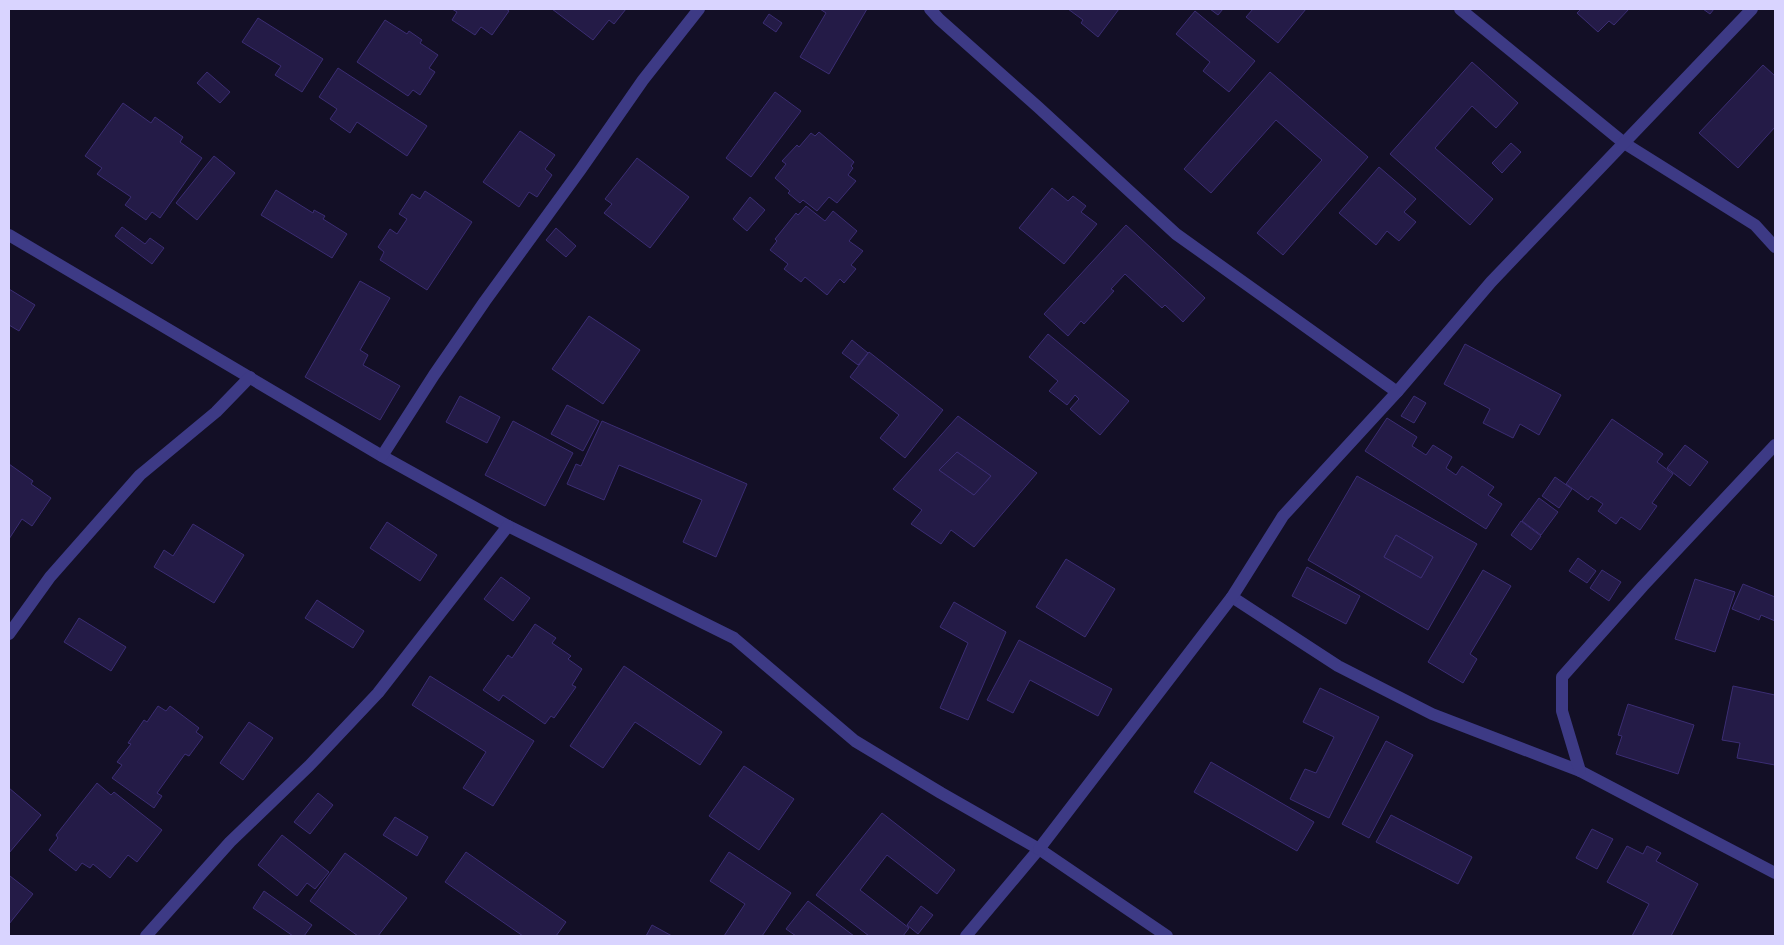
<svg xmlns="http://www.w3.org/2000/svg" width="1784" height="945" font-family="'Asap Condensed',sans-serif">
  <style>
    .building { fill: #241b47; stroke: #3b2d73; fill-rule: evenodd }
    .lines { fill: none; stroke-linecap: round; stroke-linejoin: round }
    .lane { stroke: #3d3a85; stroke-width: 12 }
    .street { stroke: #3d3a85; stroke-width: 12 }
  </style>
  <rect width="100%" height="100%" fill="#130f26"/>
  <g class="building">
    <path d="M452 9H506L509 11 492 35 481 27 475 35 452 20 457 12Z"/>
    <path d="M552 9H626L614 24 609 20 593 40Z"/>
    <path d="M820 9H867L829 74 800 57 826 13Z"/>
    <path d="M1068 9H1119L1098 37 1081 23 1083 20Z"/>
    <path d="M1210 9H1223L1218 15Z"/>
    <path d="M1253 9H1306L1278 43 1246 17Z"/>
    <path d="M1581 9H1629L1614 25 1609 21 1598 32 1577 13Z"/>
    <path d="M1703 9H1714L1710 14Z"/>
    <path d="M1195 11 1255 61 1229 92 1203 71 1210 62 1176 34Z"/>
    <path d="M769 14 782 23 776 32 763 23Z"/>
    <path d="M258 18 323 59 302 92 275 75 281 66 242 42Z"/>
    <path d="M385 20 407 34 409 31 422 40 420 43 438 55 429 68 435 72 420 95 413 90 408 96 357 62Z"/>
    <path d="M1472 62 1518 103 1496 128 1472 106 1435 148 1493 199 1470 225 1390 154Z"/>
    <path d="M1763 65 1775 76V127L1738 168 1699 133Z"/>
    <path d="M338 68 427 126 407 156 357 122 350 133 330 119 337 109 319 97Z"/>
    <path d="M207 72 230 92 220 103 197 83Z"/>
    <path d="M1270 72 1368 157 1283 255 1257 233 1322 160 1276 120 1211 193 1184 169Z"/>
    <path d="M775 92 801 111 751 177 726 158Z"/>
    <path d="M123 103 151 123 155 117 183 137 180 142 202 158 160 218 152 212 146 220 125 205 131 197 97 174 102 168 85 156Z"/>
    <path d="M520 131 555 155 545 169 552 175 537 197 529 192 519 207 483 182Z"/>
    <path d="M819 132 854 162 851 166 853 168 848 175 856 181 837 203 829 197 817 211 803 200 800 203 788 193 790 191 775 178 786 164 782 161 797 145 799 147 811 133 815 136Z"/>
    <path d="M1511 143 1521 152 1502 173 1492 163Z"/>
    <path d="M214 156 235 173 197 220 176 203Z"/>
    <path d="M637 158 689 197 650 248 604 213 612 204 605 199Z"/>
    <path d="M1379 167 1416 199 1404 212 1416 222 1399 241 1387 231 1376 245 1339 213Z"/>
    <path d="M1052 188 1068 201 1073 196 1086 206 1081 212 1097 224 1064 264 1019 228Z"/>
    <path d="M276 190 313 213 314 210 325 216 323 219 347 234 332 258 261 215Z"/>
    <path d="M425 191 472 222 427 290 380 260 384 252 378 247 390 229 397 234 407 219 399 214 412 194 420 199Z"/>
    <path d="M750 197 765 210 747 231 733 219Z"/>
    <path d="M806 206 825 221 833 211 857 231 849 241 863 251 851 265 856 269 844 283 840 279 827 295 805 277 801 282 784 269 788 264 770 250 777 241 775 239 796 213 798 215Z"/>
    <path d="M1126 225 1205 298 1183 322 1165 305 1162 308 1125 274 1111 289 1114 291 1084 324 1081 321 1068 336 1044 314Z"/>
    <path d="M122 227 145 244 150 238 164 248 152 264 115 236Z"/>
    <path d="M556 228 576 246 566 257 546 240Z"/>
    <path d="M360 281 390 298 360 350 368 355 363 365 400 386 380 420 305 377Z"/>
    <path d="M9 289 35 305 19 331 9 325Z"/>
    <path d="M589 316 640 350 603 404 552 369Z"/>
    <path d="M1048 334 1129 401 1100 435 1070 409 1079 399 1075 395 1067 405 1049 391 1058 381 1029 357Z"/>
    <path d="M852 340 868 353 858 365 842 353Z"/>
    <path d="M1465 344 1561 395 1539 435 1520 424 1513 438 1483 423 1490 409 1444 384Z"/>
    <path d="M869 352 943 410 905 458 880 438 899 415 850 377Z"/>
    <path d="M460 396 500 417 487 443 446 422Z"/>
    <path d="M1414 396 1426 403 1414 423 1401 416Z"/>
    <path d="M567 405 599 421 583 451 551 434Z"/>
    <path d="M958 416 1037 473 974 547 951 530 941 544 911 524 922 510 893 489ZM957 452 991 476 974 495 939 470Z"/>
    <path d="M1387 418 1417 437 1412 446 1426 455 1433 445 1452 457 1446 468 1456 475 1462 466 1494 487 1488 495 1502 504 1486 529 1365 451Z"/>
    <path d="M1612 419 1663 454 1657 462 1673 474 1652 503 1657 506 1640 530 1621 517 1616 524 1598 511 1603 504 1591 496 1588 500 1566 484Z"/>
    <path d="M513 421 573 453 545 506 485 475Z"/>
    <path d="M602 421 747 484 716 557 683 542 702 500 619 465 604 500 567 484 576 464 581 466Z"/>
    <path d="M1685 445 1708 462 1690 486 1667 468Z"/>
    <path d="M957 452 991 476 974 495 939 470Z"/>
    <path d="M9 464 33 481 31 484 51 498 32 526 22 519 9 539Z"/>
    <path d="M1357 476 1477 544 1428 630 1308 560ZM1396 535 1433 557 1421 578 1384 557Z"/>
    <path d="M1555 477 1572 489 1559 508 1542 496Z"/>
    <path d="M1539 498 1558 512 1541 535 1522 521Z"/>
    <path d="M1521 521 1541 536 1531 550 1511 535Z"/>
    <path d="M387 522 437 555 420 581 370 548Z"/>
    <path d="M193 524 244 555 214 603 154 567 164 550 173 556Z"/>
    <path d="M1396 535 1433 557 1421 578 1384 557Z"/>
    <path d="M1578 558 1596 571 1587 583 1569 571Z"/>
    <path d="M1066 559 1115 589 1085 637 1036 607Z"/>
    <path d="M1307 567 1360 596 1346 624 1292 596Z"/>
    <path d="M1483 570 1511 586 1470 654 1477 659 1463 683 1428 662Z"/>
    <path d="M1602 570 1621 582 1609 601 1590 588Z"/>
    <path d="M501 577 530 598 513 621 484 599Z"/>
    <path d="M1695 579 1735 592 1715 652 1675 639Z"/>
    <path d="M1743 584 1775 597V621L1761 615 1759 620 1732 609Z"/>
    <path d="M317 600 364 631 353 648 305 618Z"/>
    <path d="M954 602 1006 632 968 720 940 708 968 643 940 627Z"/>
    <path d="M79 618 126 647 111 671 64 642Z"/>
    <path d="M535 624 556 638 552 643 571 656 568 659 582 669 572 685 576 687 554 718 551 716 545 724 503 695 499 701 483 690 508 655 512 658Z"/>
    <path d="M1019 640 1112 689 1098 716 1030 680 1013 713 987 700Z"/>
    <path d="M624 666 722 732 700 765 635 722 603 768 570 746Z"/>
    <path d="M430 676 534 741 493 806 463 788 486 752 412 705Z"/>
    <path d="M1733 686 1775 695V765L1737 758 1740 743 1722 740Z"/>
    <path d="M1320 688 1379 717 1329 818 1290 799 1305 769 1316 773 1334 737 1303 722Z"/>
    <path d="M1628 704 1694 725 1678 774 1616 754 1622 736 1618 735Z"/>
    <path d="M158 706 166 711 170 706 199 728 196 732 203 737 189 756 185 754 157 793 162 796 154 808 112 778 122 765 117 762 131 744 128 743 144 720 147 722Z"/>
    <path d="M249 722 273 738 243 780 220 763Z"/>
    <path d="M1386 741 1413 755 1369 838 1342 824Z"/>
    <path d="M1211 762 1314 822 1297 851 1194 792Z"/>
    <path d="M744 766 794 799 759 850 709 816Z"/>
    <path d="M97 783 111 795 114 792 162 830 137 862 128 855 110 878 93 864 90 868 82 863 76 871 49 850 58 838 56 835Z"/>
    <path d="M9 788 41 815 9 853Z"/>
    <path d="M318 793 333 805 310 834 294 822Z"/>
    <path d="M882 813 955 870 937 894 887 855 860 890 909 928 903 936H869L816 895Z"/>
    <path d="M1391 815 1472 857 1458 884 1376 842Z"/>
    <path d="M395 817 428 837 417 856 383 835Z"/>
    <path d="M1592 829 1613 839 1597 869 1576 858Z"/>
    <path d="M282 835 329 872 315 889 307 883 297 896 258 865Z"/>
    <path d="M1627 846 1643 854 1647 846 1661 853 1656 861 1698 884 1671 936H1632L1649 904 1607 882Z"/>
    <path d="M466 852 566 922 556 936H523L445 882Z"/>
    <path d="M729 852 791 893 762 936H724L745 904 710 881Z"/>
    <path d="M345 853 407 898 378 936H358L310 901Z"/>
    <path d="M10 876 33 894 9 924V878Z"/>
    <path d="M264 891 312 925 304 936H293L253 908Z"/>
    <path d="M808 901 854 936H796L786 929Z"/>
    <path d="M921 906 933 915 918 934 907 925Z"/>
    <path d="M652 925 672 936H646Z"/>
  </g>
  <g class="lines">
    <path class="lane" d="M966 936 1039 849"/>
    <g class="street">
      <path d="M930 9 939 19 1038 107 1176 234 1397 392"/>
      <path d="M1460 9 1624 143 1755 225 1775 247"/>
      <path d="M9 235 382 456 508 526 734 638 855 741 941 793 1039 849 1167 936"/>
      <path d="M382 456 434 375 485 301 581 169 643 80 699 9"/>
      <path d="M1232 597 1338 666 1432 714 1580 771 1775 873"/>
      <path d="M9 634 50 577 140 475 216 412 250 377"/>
      <path d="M1580 771 1562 711V677L1643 586 1775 445"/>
      <path d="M1039 849 1232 597 1283 516 1397 392 1491 282 1752 9"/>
      <path d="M146 936 230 842 309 766 378 693 508 526"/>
    </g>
  </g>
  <rect width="1784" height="945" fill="none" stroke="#d9d4ff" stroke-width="20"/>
</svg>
